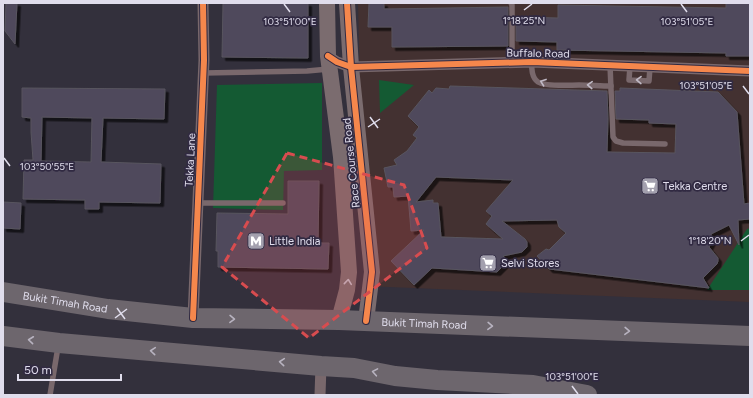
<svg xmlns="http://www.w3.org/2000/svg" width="753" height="398" font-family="Figtree,sans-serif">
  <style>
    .commercial { fill: #433131 }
    .green { fill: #145a33 }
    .building { fill: #4f495b; stroke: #58555f; fill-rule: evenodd; filter: url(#shadow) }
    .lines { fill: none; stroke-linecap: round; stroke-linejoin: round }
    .lane { stroke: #79686c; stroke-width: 5.5 }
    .street { stroke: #79686c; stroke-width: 11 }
    .secondary { stroke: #7b6c6f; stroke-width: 16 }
    .highway { stroke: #6d666d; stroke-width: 20 }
    .cycleway-casing { stroke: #312a42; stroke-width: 8 }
    .cycleway { stroke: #f5874c; stroke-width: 6 }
    .oneway { stroke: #c1bac6 }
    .oneway2 { stroke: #c2bbc6 }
    .oneway3 { stroke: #b8b3c0 }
    .marked { fill: #d84c4f; fill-opacity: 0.2; stroke: #d84c4f; stroke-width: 3; stroke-dasharray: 8 5; stroke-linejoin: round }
    .ticks { fill: none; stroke: #e0ddec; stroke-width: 1.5 }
    .labels { text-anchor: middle; stroke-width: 3.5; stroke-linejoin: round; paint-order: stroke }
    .street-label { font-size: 11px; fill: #e0ddec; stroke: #312a42 }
    .poi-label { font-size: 11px; fill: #e0ddec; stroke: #312a42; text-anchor: start }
    .ticks-label { font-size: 10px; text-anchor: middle; fill: #e0ddec; stroke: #312a42; stroke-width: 3.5; stroke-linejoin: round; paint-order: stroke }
  </style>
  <defs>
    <filter id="shadow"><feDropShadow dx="3.5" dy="3.5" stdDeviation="0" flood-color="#0009"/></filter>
  </defs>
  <rect width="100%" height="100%" fill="#33303c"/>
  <path class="commercial" d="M358 3H750V302L365 286Z"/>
  <g class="green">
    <path d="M379 80 414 85 380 113Z"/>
    <path d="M322 83V170L284 171 283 210 213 208 217 85Z"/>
    <path d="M750 228V290H707L747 229Z"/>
  </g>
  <g class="building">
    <path d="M6 3H17L15 44 5 31Z"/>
    <path d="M223 3H308V58L222 57Z"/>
    <path d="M369 3H384V9L508 7V46L392 47V27H368Z"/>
    <path d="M726 3H750V56H726V53L557 50V42L516 41V17L558 18V5L726 8Z"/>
    <path d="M450 86 607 91 608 119 607 152 675 153 676 124 649 123V120L616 119 615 91H620V88L718 92 737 112 744 204 750 203V219L738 220 739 245 729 225 711 234 712 241 709 247 718 258V261L717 264 703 278 709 288 667 283 549 269 537 256 546 249 549 250 566 233 559 227 557 220 502 221 525 239 527 242V247L522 252 503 256 508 261 497 272 432 268 414 285 391 261 424 230 411 231 408 196 394 197 393 187H388L384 168 397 165 394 160 407 151 417 138 413 135 419 127 408 116 429 90 432 93 436 88 449 89ZM436 177 513 180 486 211 492 216 486 224 503 239 441 237 438 203H433V200L416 202Z"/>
    <path d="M22 88 165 89 164 119 103 118 101 162 161 164 160 203 99 202V209H85V200L23 199 24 160H33L31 132V118L22 117ZM42 117 92 118 91 162 41 161Z"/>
    <path d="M288 181H319L318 243H329L328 269 218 267V251H216L217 213 288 214Z"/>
    <path d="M3 202 21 203 20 229 3 228Z"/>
  </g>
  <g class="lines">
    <g class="lane">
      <path d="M511 3 512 5V62"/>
      <path d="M532 62C531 68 532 78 538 82 546 87 570 85 579 85 590 85 600 86 611 86"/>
      <path d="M610 65 613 137 616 141 623 143 665 144"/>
      <path d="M630 66 629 80 649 81 650 67"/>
      <path d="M204 73 307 71 329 69"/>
      <path d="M198 203H283"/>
      <path d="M50 395 58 347"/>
    </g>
    <g class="street">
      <path d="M328 56 337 62 351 67 532 62 750 71"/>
      <path d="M193 318 204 60 203 3"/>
      <path d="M320 395 321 366"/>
    </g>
    <g class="secondary">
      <path d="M327 3 328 56 341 157 349 272 347 290 339 320"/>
      <path d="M347 3 351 67 372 272 366 321"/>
    </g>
    <g class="highway">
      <path id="s1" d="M3 292 108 309 193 318 339 320 750 336"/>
      <path d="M3 336 59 343 321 366 354 368 395 376 437 380 533 385 587 395"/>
    </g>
    <defs>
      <g id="cycleway">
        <path d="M347 3 351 67 372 272 366 321"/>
        <path d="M328 56 337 62 351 67 532 62 750 71"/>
        <path d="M193 318 204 60 203 3"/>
      </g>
    </defs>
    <use href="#cycleway" class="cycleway-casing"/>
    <use href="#cycleway" class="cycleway"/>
  </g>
  <defs><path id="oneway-chevron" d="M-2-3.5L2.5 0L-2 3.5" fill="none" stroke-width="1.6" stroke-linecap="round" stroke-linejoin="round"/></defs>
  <g class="oneway">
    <use href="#oneway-chevron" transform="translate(639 80) rotate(-179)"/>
    <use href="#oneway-chevron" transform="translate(543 82) rotate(-160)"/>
    <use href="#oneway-chevron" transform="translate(590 85) rotate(-177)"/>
  </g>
  <use class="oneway2" href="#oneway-chevron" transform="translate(348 282) rotate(-84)"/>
  <g class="oneway3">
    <use href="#oneway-chevron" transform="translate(232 319) rotate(1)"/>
    <use href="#oneway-chevron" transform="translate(490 326) rotate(2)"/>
    <use href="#oneway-chevron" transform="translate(627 331) rotate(2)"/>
    <use href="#oneway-chevron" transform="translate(31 340) rotate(-174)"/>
    <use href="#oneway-chevron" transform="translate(153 351) rotate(-175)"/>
    <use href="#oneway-chevron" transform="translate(282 362) rotate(-175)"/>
    <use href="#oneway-chevron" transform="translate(375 372) rotate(-170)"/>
  </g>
  <path class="marked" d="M287 153 404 185 427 248 309 338 222 267Z"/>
  <path class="ticks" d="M284 4 290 12M681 4 687 12M524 10 532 4M743 86 749 94M370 117 378 128M368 127 380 119M4 158 10 166M741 241 749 235M117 308 125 319M115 318 127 309M572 386 578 394"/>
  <defs>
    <symbol id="supermarket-square" viewBox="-11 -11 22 22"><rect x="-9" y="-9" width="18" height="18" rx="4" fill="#a3a0ae" stroke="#312a42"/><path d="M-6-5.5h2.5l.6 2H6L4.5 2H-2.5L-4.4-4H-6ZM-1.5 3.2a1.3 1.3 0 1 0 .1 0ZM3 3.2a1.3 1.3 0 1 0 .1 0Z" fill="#fff"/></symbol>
    <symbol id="metro-square" viewBox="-11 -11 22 22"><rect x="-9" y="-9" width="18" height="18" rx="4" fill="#a3a0ae" stroke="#312a42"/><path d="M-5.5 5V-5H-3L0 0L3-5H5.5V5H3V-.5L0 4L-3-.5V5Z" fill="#fff"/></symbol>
  </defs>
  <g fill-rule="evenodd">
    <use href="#supermarket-square" x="640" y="176" width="20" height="20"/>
    <use href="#metro-square" x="246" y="231" width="20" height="20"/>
    <use href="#supermarket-square" x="478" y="253" width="20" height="20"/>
  </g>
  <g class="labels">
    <g class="street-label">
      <text transform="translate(538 53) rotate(1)" y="4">Buffalo Road</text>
      <text transform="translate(190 160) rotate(-87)" y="4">Tekka Lane</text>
      <text transform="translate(351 163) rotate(-96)" y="4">Race Course Road</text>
      <text dy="4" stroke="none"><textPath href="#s1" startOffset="63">Bukit Timah Road</textPath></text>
      <text dy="4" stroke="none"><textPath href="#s1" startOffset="423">Bukit Timah Road</textPath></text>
    </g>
    <g class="poi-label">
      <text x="663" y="190">Tekka Centre</text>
      <text x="269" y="245">Little India</text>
      <text x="501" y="267">Selvi Stores</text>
    </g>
  </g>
  <g class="ticks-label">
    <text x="524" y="24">1°18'25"N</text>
    <text x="290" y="25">103°51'00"E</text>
    <text x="687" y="25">103°51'05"E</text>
    <text x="706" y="89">103°51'05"E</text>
    <text x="47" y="170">103°50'55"E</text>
    <text x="710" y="244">1°18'20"N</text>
    <text x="572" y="380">103°51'00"E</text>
  </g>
  <rect width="753" height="398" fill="none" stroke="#e0ddec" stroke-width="8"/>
  <path d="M18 374v6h103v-6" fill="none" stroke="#e0ddec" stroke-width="2"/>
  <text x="24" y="374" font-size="12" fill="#e0ddec" stroke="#312a42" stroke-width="3" paint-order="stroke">50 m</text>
</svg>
